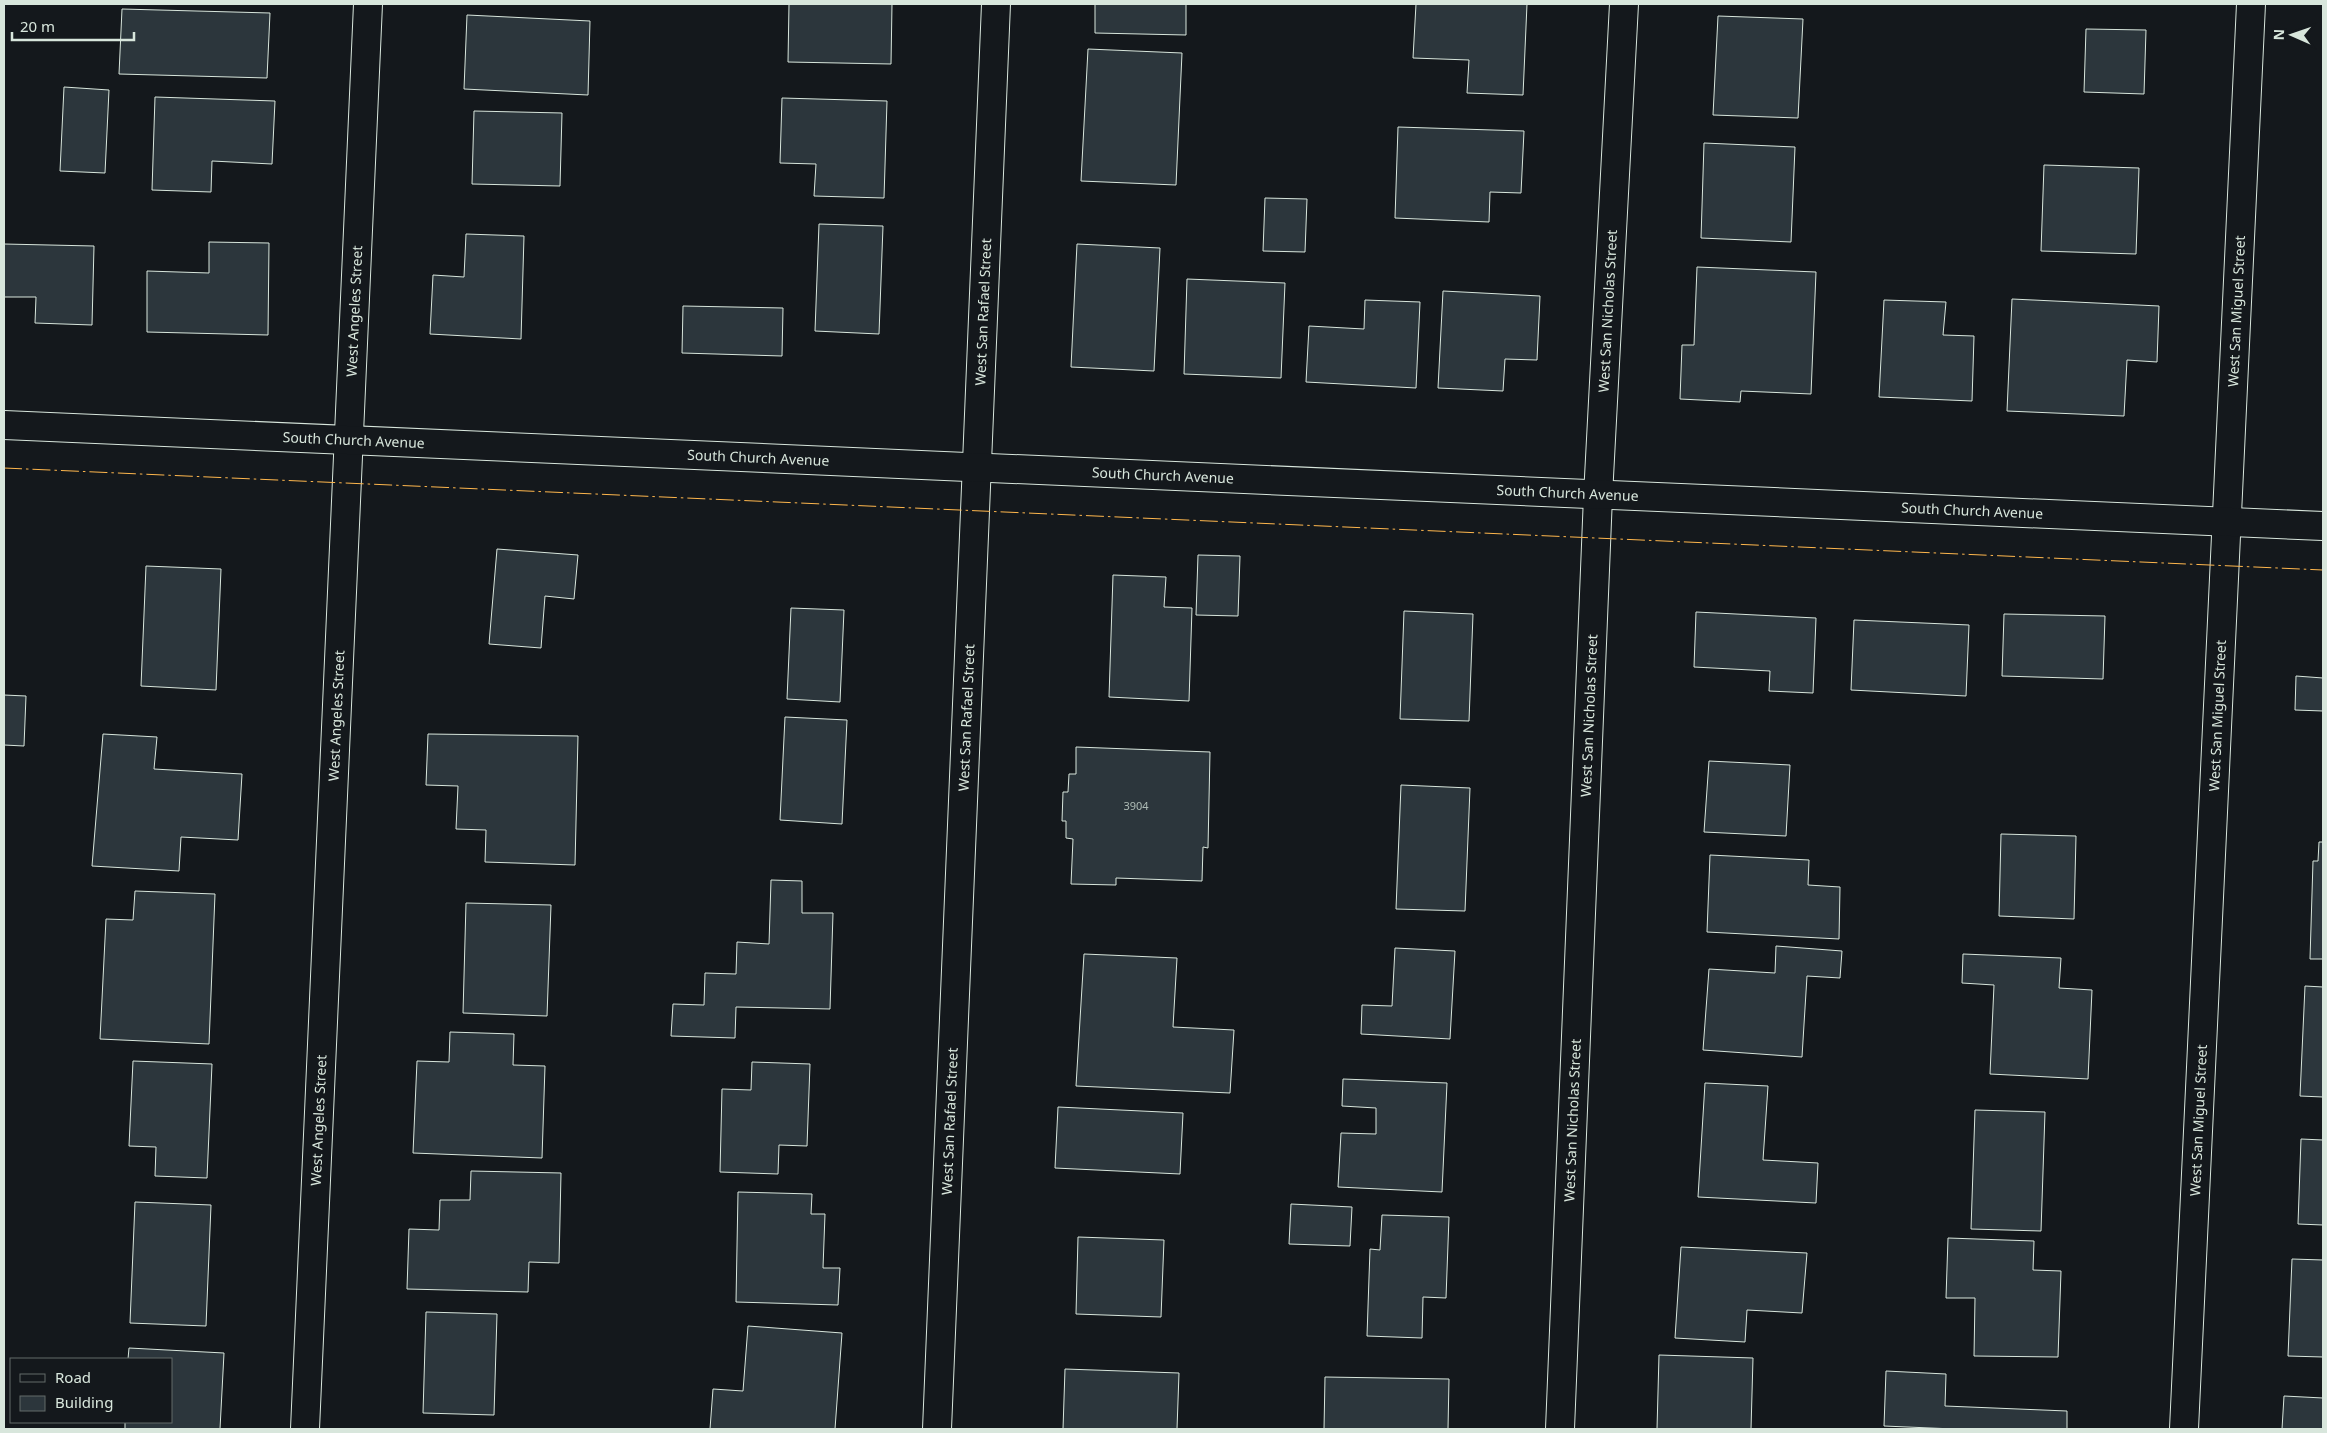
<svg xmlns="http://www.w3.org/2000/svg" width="2327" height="1433" font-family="'Noto Sans',sans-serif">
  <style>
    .building { fill: #2c363c; stroke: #d8e6dc }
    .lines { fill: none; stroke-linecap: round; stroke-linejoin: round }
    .street-casing { stroke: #d8e6dc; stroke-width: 30 }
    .secondary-casing { stroke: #d8e6dc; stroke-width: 30 }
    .street { stroke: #14181c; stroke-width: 28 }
    .secondary { stroke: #14181c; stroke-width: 28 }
    .power { stroke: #ffb74d; stroke-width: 1; stroke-dasharray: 18 4 2.5 4; stroke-linecap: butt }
    .labels { text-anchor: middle; stroke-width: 4; stroke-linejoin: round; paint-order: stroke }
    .number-label { font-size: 11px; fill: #adbab4 }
    .street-label { font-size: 14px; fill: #d8e6dc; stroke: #14181c }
  </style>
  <rect width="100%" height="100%" fill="#14181c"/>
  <g class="building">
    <path d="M789 4H892L891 64 788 62Z"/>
    <path d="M1095 4H1186V35L1095 33Z"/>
    <path d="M1416 4H1527L1523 95 1467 93 1469 60 1413 58Z"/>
    <path d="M122 9 270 13 267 78 119 74Z"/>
    <path d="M467 15 590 21 588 95 464 89Z"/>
    <path d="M1718 16 1803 19 1798 118 1713 115Z"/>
    <path d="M2086 29 2146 30 2144 94 2084 92Z"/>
    <path d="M1088 49 1182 53 1176 185 1081 181Z"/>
    <path d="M64 87 109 90 105 173 60 171Z"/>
    <path d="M155 97 275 101 272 164 212 161 211 192 152 190Z"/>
    <path d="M782 98 887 101 884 198 814 196 816 164 780 163Z"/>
    <path d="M474 111 562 113 560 186 472 184Z"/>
    <path d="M1398 127 1524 131 1521 193 1490 192 1489 222 1395 218Z"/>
    <path d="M1704 143 1795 147 1791 242 1701 238Z"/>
    <path d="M2044 165 2139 168 2136 254 2041 251Z"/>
    <path d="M1265 198 1307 199 1305 252 1263 251Z"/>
    <path d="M819 224 883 226 879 334 815 331Z"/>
    <path d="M466 234 524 236 521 339 430 334 433 275 464 277Z"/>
    <path d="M209 242 269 243 268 335 147 332V271L209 273Z"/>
    <path d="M4 244 94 246 92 325 35 323 36 297H4Z"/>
    <path d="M1077 244 1160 248 1154 371 1071 367Z"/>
    <path d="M1697 267 1816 272 1811 394 1741 391 1740 402 1680 399 1682 345H1694Z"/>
    <path d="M1187 279 1285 283 1281 378 1184 374Z"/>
    <path d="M1443 291 1540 296 1537 360 1505 359 1503 391 1438 388Z"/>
    <path d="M2012 299 2159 306 2157 362 2127 360 2124 416 2007 411Z"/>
    <path d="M1365 300 1420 302 1416 388 1306 382 1309 326 1364 329Z"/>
    <path d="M1884 300 1946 302 1943 335 1974 336 1972 401 1879 397Z"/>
    <path d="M683 306 783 308 782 356 682 353Z"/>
    <path d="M497 549 578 555 574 599 545 596 541 648 489 644Z"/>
    <path d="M1198 555 1240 556 1238 616 1196 615Z"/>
    <path d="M146 566 221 569 216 690 141 686Z"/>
    <path d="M1113 575 1166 577 1164 607 1192 608 1189 701 1109 697Z"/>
    <path d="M791 608 844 610 840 702 787 699Z"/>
    <path d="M1404 611 1473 614 1469 721 1400 719Z"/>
    <path d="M1696 612 1816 618 1813 693 1769 691 1770 671 1694 667Z"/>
    <path d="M2004 614 2105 616 2103 679 2002 676Z"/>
    <path d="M1854 620 1969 625 1966 696 1851 690Z"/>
    <path d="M2296 676 2323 678V711L2295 710Z"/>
    <path d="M4 695 26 696 24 746 4 745Z"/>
    <path d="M785 717 847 720 842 824 780 820Z"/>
    <path d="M103 734 157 737 154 769 242 774 238 840 181 837 179 871 92 866Z"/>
    <path d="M428 734 578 736 575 865 485 862 486 830 456 829 458 786 426 785Z"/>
    <path d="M1076 747 1210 752 1208 848 1203 847 1202 881 1116 878V885L1071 884 1073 839 1066 838V821H1062L1063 792H1068L1069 774H1076Z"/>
    <path d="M1709 761 1790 765 1786 836 1704 832Z"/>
    <path d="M1401 785 1470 788 1465 911 1396 909Z"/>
    <path d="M2001 834 2076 836 2074 919 1999 916Z"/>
    <path d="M2319 842H2323V959H2310L2313 861H2318Z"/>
    <path d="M1710 855 1809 860 1808 885 1840 887 1839 939 1707 932Z"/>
    <path d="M771 880 802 881V913H833L830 1009 736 1007 735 1038 671 1036 673 1004 704 1005 705 973 736 974 737 942 769 944Z"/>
    <path d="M135 891 215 894 209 1044 100 1039 106 919 133 920Z"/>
    <path d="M466 903 551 905 547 1016 463 1013Z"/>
    <path d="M1776 946 1842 951 1840 978 1807 976 1802 1057 1703 1050 1709 969 1775 973Z"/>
    <path d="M1395 948 1455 951 1450 1039 1361 1034 1362 1005 1392 1006Z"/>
    <path d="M1084 954 1177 958 1173 1027 1234 1030 1230 1093 1076 1086Z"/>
    <path d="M1963 954 2061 958 2059 988 2092 990 2088 1079 1990 1074 1994 985 1962 983Z"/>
    <path d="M2305 986 2323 987V1097L2300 1096Z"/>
    <path d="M450 1032 514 1034 513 1065 545 1066 542 1158 413 1153 417 1061 449 1062Z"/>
    <path d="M133 1061 212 1064 207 1178 155 1176 156 1147 129 1146Z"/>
    <path d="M752 1062 810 1064 807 1146 779 1145 778 1174 720 1172 722 1089 751 1090Z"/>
    <path d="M1343 1079 1447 1083 1442 1192 1338 1187 1341 1133 1376 1134V1108L1342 1106Z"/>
    <path d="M1705 1083 1768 1086 1763 1160 1818 1163 1816 1203 1698 1197Z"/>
    <path d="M1058 1107 1183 1113 1180 1174 1055 1168Z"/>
    <path d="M1975 1110 2045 1112 2041 1231 1971 1229Z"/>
    <path d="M2301 1139 2323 1140V1225L2298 1224Z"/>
    <path d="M471 1171 561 1173 559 1263 529 1262 528 1292 407 1289 409 1229 439 1230 440 1200H470Z"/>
    <path d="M738 1192 812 1194 811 1214H825L823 1268H840L838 1305 736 1302Z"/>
    <path d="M135 1202 211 1205 206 1326 130 1323Z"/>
    <path d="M1291 1204 1352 1207 1350 1246 1289 1244Z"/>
    <path d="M1382 1215 1449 1217 1446 1298 1423 1297 1422 1338 1367 1336 1370 1249 1380 1250Z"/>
    <path d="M1078 1237 1164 1240 1161 1317 1076 1314Z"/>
    <path d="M1948 1238 2034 1241 2033 1270 2061 1271 2058 1357 1974 1356 1975 1298H1946Z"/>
    <path d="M1681 1247 1807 1253 1802 1313 1747 1310 1745 1342 1675 1338Z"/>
    <path d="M2292 1259 2323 1260V1357L2288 1356Z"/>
    <path d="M426 1312 497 1314 494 1415 423 1413Z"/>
    <path d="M748 1326 842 1333 835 1429H710L713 1389 743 1391Z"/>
    <path d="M129 1348 224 1353 220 1429H125V1422H171V1359H128Z"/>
    <path d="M1659 1355 1753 1358 1751 1429H1657Z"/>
    <path d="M1065 1369 1179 1373 1177 1429H1063Z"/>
    <path d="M1886 1371 1946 1374 1945 1406 2067 1411V1429H1954L1884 1426Z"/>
    <path d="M1325 1377 1449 1379 1448 1429H1324Z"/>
    <path d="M2284 1396 2323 1398V1429H2282Z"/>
  </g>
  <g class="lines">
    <defs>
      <g id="street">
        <path id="s1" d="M305 1429 368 4"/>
        <path id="s2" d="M937 1429 996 4"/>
        <path id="s3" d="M1560 1429 1598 496 1624 4"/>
        <path id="s4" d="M2184 1429 2251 4"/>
      </g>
      <g id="secondary">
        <path id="s5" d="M4 425 2323 526"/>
      </g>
    </defs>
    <use href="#street" class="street-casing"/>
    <use href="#secondary" class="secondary-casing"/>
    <use href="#street" class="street"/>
    <use href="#secondary" class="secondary"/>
    <path class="power" d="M4 468 2323 570"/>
  </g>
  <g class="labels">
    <g class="number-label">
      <text x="1136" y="810">3904</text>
    </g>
    <g class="street-label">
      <text dy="5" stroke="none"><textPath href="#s1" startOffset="1119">West Angeles Street</textPath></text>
      <text dy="5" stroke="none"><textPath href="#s2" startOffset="1118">West San Rafael Street</textPath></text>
      <text dy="5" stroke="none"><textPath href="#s3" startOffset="1119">West San Nicholas Street</textPath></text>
      <text dy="5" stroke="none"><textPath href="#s4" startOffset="1119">West San Miguel Street</textPath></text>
      <text dy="5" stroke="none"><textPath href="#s5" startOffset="350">South Church Avenue</textPath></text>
      <text dy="5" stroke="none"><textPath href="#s5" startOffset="755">South Church Avenue</textPath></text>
      <text dy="5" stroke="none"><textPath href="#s5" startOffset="1160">South Church Avenue</textPath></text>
      <text dy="5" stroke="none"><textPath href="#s5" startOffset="1565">South Church Avenue</textPath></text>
      <text dy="5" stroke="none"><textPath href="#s5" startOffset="1970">South Church Avenue</textPath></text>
      <text dy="5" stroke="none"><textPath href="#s3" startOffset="714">West San Nicholas Street</textPath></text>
      <text dy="5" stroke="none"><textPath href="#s1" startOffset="714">West Angeles Street</textPath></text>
      <text dy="5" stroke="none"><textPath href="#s2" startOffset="712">West San Rafael Street</textPath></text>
      <text dy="5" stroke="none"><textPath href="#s4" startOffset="714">West San Miguel Street</textPath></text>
      <text dy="5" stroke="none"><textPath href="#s1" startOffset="309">West Angeles Street</textPath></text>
      <text dy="5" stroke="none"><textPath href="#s2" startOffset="308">West San Rafael Street</textPath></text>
      <text dy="5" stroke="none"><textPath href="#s3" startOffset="309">West San Nicholas Street</textPath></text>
      <text dy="5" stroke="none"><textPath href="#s4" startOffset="309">West San Miguel Street</textPath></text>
    </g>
  </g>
  <rect width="2327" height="1433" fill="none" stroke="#d8e6dc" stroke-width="10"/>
  <rect x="10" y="1358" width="162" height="65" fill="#14181c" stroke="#626a69"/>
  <rect x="20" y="1374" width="25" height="8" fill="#14181c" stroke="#626a69"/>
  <text x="55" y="1383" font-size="15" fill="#d8e6dc">Road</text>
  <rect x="20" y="1396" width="25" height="15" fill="#2c363c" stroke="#626a69"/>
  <text x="55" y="1408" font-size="15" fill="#d8e6dc">Building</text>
  <g transform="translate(2292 35) rotate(272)" stroke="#14181c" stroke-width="4" paint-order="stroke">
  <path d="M0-4L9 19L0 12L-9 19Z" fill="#d8e6dc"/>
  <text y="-8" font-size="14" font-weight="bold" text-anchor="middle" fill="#d8e6dc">N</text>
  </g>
  <path d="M12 32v8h122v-8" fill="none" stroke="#d8e6dc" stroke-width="2.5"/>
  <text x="20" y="32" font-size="15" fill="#d8e6dc" stroke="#14181c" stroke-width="4" paint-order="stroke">20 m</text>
</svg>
